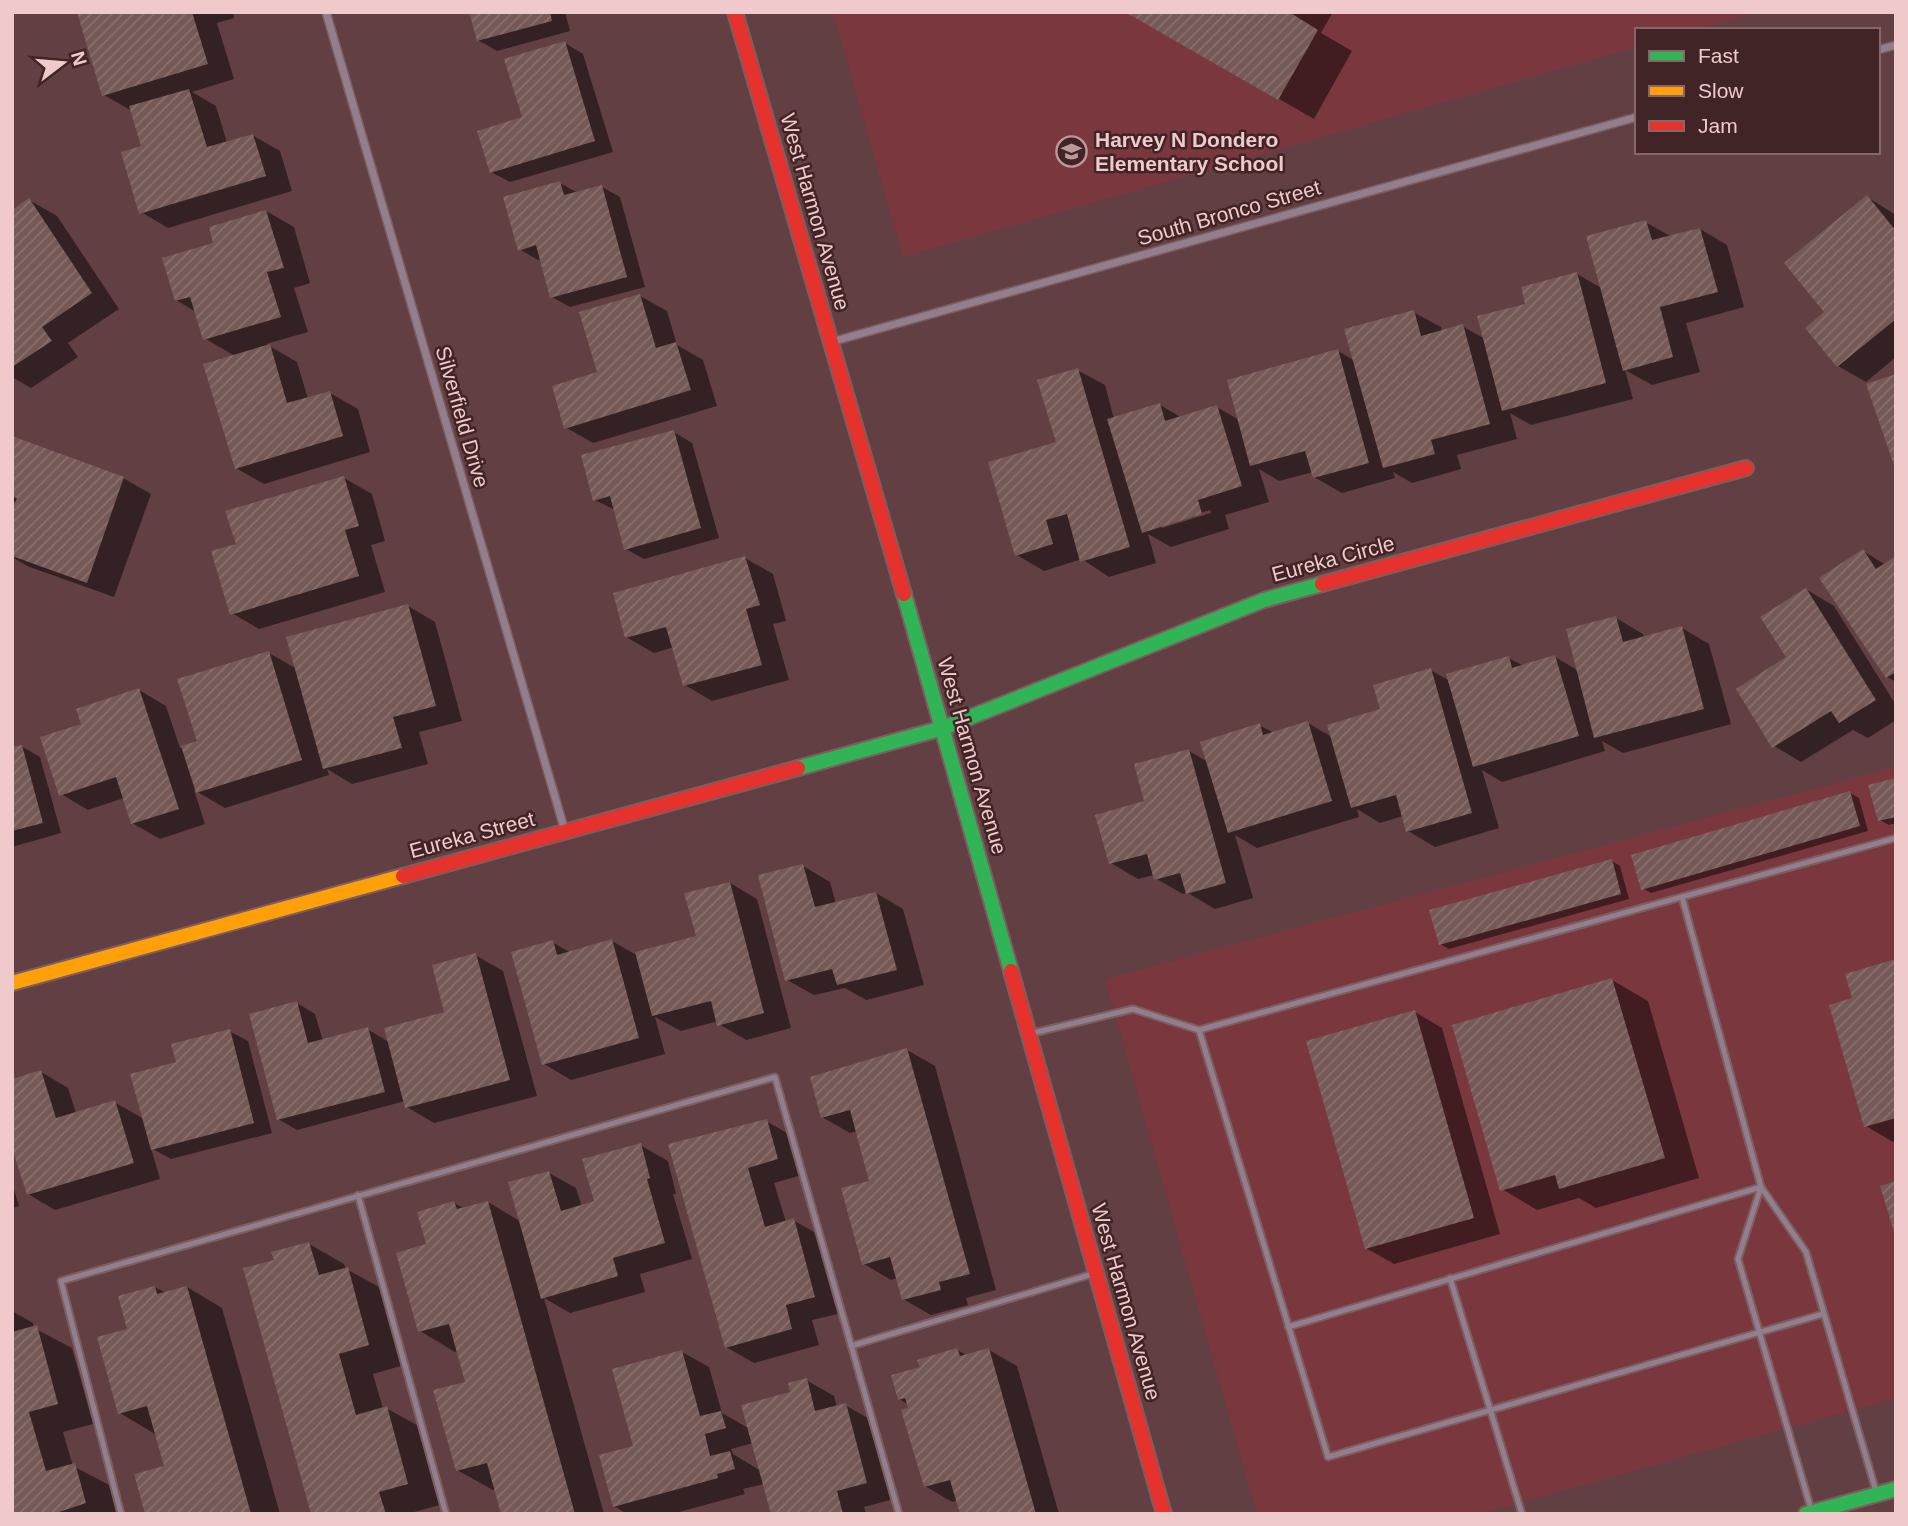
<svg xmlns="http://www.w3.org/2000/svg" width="1908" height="1526" font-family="Arial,sans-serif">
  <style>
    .built { fill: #7a383e }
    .shadow { fill: #0007; fill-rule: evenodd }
    .building { fill: url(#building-hatch) }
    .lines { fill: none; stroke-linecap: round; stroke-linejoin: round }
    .lane-casing { stroke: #7c5d60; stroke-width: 9 }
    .street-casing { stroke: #7c5d60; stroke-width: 10 }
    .fast-casing { stroke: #7c5d60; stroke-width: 18 }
    .slow-casing { stroke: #7c5d60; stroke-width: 18 }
    .jam-casing { stroke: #7c5d60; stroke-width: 18 }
    .lane { stroke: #927e8c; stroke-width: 5 }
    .street { stroke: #927e8c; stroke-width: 7 }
    .fast { stroke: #30b455; stroke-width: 14 }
    .slow { stroke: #ff9f0a; stroke-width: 14 }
    .jam { stroke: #e5322d; stroke-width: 14 }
    .labels { text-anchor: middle; stroke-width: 5; stroke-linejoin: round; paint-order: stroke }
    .poi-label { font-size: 21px; font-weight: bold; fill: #f0c9ca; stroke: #412426; text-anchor: start }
    .street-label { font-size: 21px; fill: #f0c9ca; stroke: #412426 }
  </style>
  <defs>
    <pattern id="building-hatch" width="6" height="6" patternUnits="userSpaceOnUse" patternTransform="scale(1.75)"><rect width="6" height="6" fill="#755956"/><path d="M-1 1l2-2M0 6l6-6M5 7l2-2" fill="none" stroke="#89706d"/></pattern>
  </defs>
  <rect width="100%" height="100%" fill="#623f42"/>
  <g class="built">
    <path d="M833 12H1757L1696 30H1637V47L903 257Z"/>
    <path d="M1896 767V1398L1479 1514H1257L1105 979Z"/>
  </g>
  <g class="shadow">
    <path d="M79 12H233L234 18 217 23 234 79 192 92 216 106 227 143 252 135 280 151 292 191 168 228 141 212 143 147 132 111 104 95Z"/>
    <path d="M470 12H565L570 31 497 51 478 40Z"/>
    <path d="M1128 12H1333L1321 33 1352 51 1314 119Z"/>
    <path d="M565 43 583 54 613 152 510 182 491 172 524 119Z"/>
    <path d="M560 183 578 193 602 187 620 197 645 287 570 307 552 297 542 259 538 260 519 249Z"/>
    <path d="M1867 197 1896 215V357L1866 382 1838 366 1826 313Z"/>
    <path d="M29 200 57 216 119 309 68 343 78 357 31 388 12 377V212Z"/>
    <path d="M266 211 294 227 310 283 294 288 308 332 266 344 297 362 308 399 330 393 358 409 370 452 264 484 236 468 235 356 204 338 196 312 176 300 216 244Z"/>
    <path d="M1645 222 1672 237 1700 229 1727 245 1744 307 1686 323 1700 372 1652 385 1625 370 1633 399 1531 425 1510 413 1517 439 1457 455 1461 469 1412 483 1393 472 1395 478 1342 493 1314 477 1313 472 1279 481 1259 469 1269 502 1225 515 1229 529 1171 547 1148 534 1156 563 1109 577 1082 559 1044 571 1017 555 1058 443 1077 370 1105 385 1114 419 1160 405 1182 418 1217 407 1239 420 1338 351 1355 361 1413 312 1441 327 1442 332 1462 326 1485 339 1527 305 1577 274 1603 289ZM1210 510 1211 513 1162 528V525Z"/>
    <path d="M640 296 667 311 677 345 703 360 717 406 593 443 565 427 600 373Z"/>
    <path d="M674 432 692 443 719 538 644 559 626 549 615 510 595 500Z"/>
    <path d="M12 438 123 478 151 494 114 597 27 566 12 557V516L17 502 12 501Z"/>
    <path d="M344 478 372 494 385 541 371 545 385 592 259 629 232 613 238 545Z"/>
    <path d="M1863 551 1886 565 1896 558V682L1887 677Z"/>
    <path d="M745 558 773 574 786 621 773 624 789 680 712 701 685 685 674 647 654 653 626 637Z"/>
    <path d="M1807 590 1834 606 1896 705V720L1868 738 1853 730 1801 762 1774 746 1788 658Z"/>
    <path d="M408 606 435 622 462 721 419 732 428 764 352 784 327 769 329 775 225 808 194 790 205 824 160 839 132 823 124 798 88 810 61 794 83 726 139 690 166 706 180 748 199 742 269 653 297 669Z"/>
    <path d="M1616 618 1643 634 1644 638 1682 628 1709 644 1731 724 1623 753 1602 741 1605 751 1502 782 1482 770 1499 828 1435 847 1408 831 1403 816 1380 823 1357 809 1359 817 1257 848 1235 835 1253 898 1215 909 1188 893 1183 894 1155 878 1154 875 1138 879 1111 863 1146 802 1189 751 1208 762 1259 725 1274 733 1308 723 1332 737 1382 710 1430 670 1450 681 1508 658 1524 666 1555 657 1579 671Z"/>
    <path d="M21 746 40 757 61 833 12 847V749Z"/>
    <path d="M1896 780V823L1889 825 1880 820Z"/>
    <path d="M1850 793 1859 798 1868 831 1651 893 1642 888Z"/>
    <path d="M1612 861 1620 866 1629 899 1449 949 1440 944Z"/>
    <path d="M803 866 830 882 836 904 876 893 903 909 924 985 866 1000 845 988 814 995 787 980Z"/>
    <path d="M730 883 757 899 791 1028 746 1040 719 1024 718 1021 681 1031 655 1017 665 1054 571 1080 544 1064 552 942 571 953 612 941 638 956 698 937Z"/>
    <path d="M475 955 503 971 537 1096 434 1123 407 1107 405 1101 297 1130 278 1119 297 1003 315 1014 323 1041 367 1029 389 1042 446 1013Z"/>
    <path d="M1896 961V1141L1893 1142 1866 1126 1854 999Z"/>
    <path d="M1612 980 1648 1001 1699 1178 1596 1208 1579 1198 1537 1210 1502 1189Z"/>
    <path d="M1415 1012 1442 1028 1500 1234 1394 1264 1366 1248Z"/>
    <path d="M229 1031 248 1041 272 1133 171 1159 151 1148 160 1179 55 1210 28 1194 41 1072 68 1088 76 1113 114 1102 144 1119 178 1063Z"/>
    <path d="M907 1050 935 1066 996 1290 966 1298 968 1305 931 1315 903 1299 898 1278 891 1280 864 1264 871 1182 857 1131 850 1133 822 1117Z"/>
    <path d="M766 1121 794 1137 805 1174 774 1183 786 1222 793 1220 821 1236 842 1313 812 1320 819 1345 754 1363 726 1347 670 1146Z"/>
    <path d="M640 1145 668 1161 676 1194H673L692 1259 640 1274 645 1292 570 1313 544 1298 604 1514H503L496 1490H493L457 1470 467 1383 458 1351 455 1352 420 1331 428 1246 454 1203 465 1209 488 1202 521 1222 549 1173 576 1188 582 1207 596 1203Z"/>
    <path d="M12 1183 19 1206 12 1208Z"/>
    <path d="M309 1244 344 1264 346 1269 383 1289 404 1365 373 1374 383 1409 386 1408 422 1428 443 1504 414 1512V1514H313L276 1261Z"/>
    <path d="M155 1287 166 1293 187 1287 222 1308 280 1514H147L166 1467 155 1434 120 1413 129 1330Z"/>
    <path d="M12 1311 33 1323 34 1328 72 1348 93 1424 63 1432 73 1466 111 1486 118 1514H12Z"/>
    <path d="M957 1350 968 1356 989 1350 1017 1366 1059 1514H963L959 1500 952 1502 925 1486 909 1405 899 1399 922 1369Z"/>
    <path d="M682 1352 709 1367 722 1413 750 1429 806 1380 834 1396 837 1407 845 1405 873 1421 894 1499 864 1507 866 1514H773L764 1484 743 1489 745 1494 672 1514H627L614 1506 635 1447ZM753 1443 761 1471 733 1454 731 1449Z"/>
  </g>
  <g class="building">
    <path d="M77 12H192L208 64 102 96Z"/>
    <path d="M469 12H550L552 21 477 41Z"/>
    <path d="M1125 12H1289L1318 30 1278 100Z"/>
    <path d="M565 41 595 141 490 173 477 131 522 117 504 59Z"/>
    <path d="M189 89 207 147 253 134 266 176 139 214 121 152 141 146 129 106Z"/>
    <path d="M560 181 564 195 602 185 627 277 550 298 536 245 518 251 503 197Z"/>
    <path d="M1867 195 1896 231V319L1837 367 1805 328 1824 312 1784 263Z"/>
    <path d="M29 198 92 293 42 327 52 341 12 367V210Z"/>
    <path d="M266 210 284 268 267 272 281 317 203 340 190 297 175 301 162 258 213 243 209 227Z"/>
    <path d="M1646 220 1652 240 1700 228 1718 292 1660 307 1673 357 1623 371 1586 236Z"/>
    <path d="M1577 272 1606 383 1502 411 1477 316 1525 304 1521 287Z"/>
    <path d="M640 294 656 348 676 342 691 390 564 429 552 386 597 372 579 312Z"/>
    <path d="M1414 310 1421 336 1463 324 1490 424 1431 440 1435 454 1383 468 1344 329Z"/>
    <path d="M270 344 287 403 330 391 343 436 235 469 203 364Z"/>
    <path d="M1338 349 1369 463 1313 478 1305 451 1250 466 1227 380Z"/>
    <path d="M1078 368 1130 547 1080 562 1067 514 1046 520 1053 544 1015 556 988 462 1056 442 1037 380Z"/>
    <path d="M1896 374V468H1895L1866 384Z"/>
    <path d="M1160 403 1165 421 1217 405 1242 486 1198 500 1202 514 1142 533 1107 419Z"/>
    <path d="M674 430 701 528 624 550 610 496 593 501 581 455Z"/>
    <path d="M12 436 124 477 87 583 12 556V511L17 498 12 497Z"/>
    <path d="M344 476 359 526 345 530 359 576 230 615 211 551 236 544 225 511Z"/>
    <path d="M1863 549 1876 569 1896 556V672L1886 678 1819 578Z"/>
    <path d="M745 556 760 605 746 609 762 665 683 686 666 627 625 638 613 593Z"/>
    <path d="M1806 588 1876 700 1839 723 1831 711 1772 748 1736 689 1786 657 1760 617Z"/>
    <path d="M408 604 436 706 393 717 402 748 323 769 286 637Z"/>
    <path d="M1616 616 1623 642 1682 626 1704 709 1594 738 1566 629Z"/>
    <path d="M269 651 302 760 196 793 181 746 197 741 177 679Z"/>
    <path d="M1555 655 1579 736 1473 767 1446 674 1509 656 1512 668Z"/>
    <path d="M1431 668 1472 813 1406 832 1396 795 1351 808 1327 725 1380 709 1373 685Z"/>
    <path d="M139 688 179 809 131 824 116 777 59 796 40 737 81 724 76 709Z"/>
    <path d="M1308 721 1332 801 1228 833 1200 742 1260 723 1263 735Z"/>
    <path d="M22 745 43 823 12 831V747Z"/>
    <path d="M1189 749 1226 883 1186 894 1180 873 1154 880 1147 854 1109 864 1095 815 1144 801 1134 764Z"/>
    <path d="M1896 778V817L1878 821 1868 785Z"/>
    <path d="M1850 791 1860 826 1641 890 1631 855Z"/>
    <path d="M1612 859 1621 894 1439 945 1429 910Z"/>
    <path d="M803 864 815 907 876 892 897 970 837 985 832 969 785 981 758 875Z"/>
    <path d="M730 882 764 1013 717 1026 711 1001 652 1016 635 952 696 936 684 893Z"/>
    <path d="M612 939 639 1038 542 1065 511 952 553 940 557 955Z"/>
    <path d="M476 953 510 1080 405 1108 384 1028 444 1012 432 965Z"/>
    <path d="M1896 959V1118L1864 1127 1829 1005 1852 998 1845 974Z"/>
    <path d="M1612 978 1665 1158 1559 1189 1555 1175 1500 1191 1452 1025Z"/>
    <path d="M297 1001 308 1043 368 1027 385 1092 277 1120 249 1014Z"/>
    <path d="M1415 1010 1474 1218 1365 1249 1306 1041Z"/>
    <path d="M230 1029 254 1123 151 1150 130 1074 176 1062 171 1044Z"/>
    <path d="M907 1048 970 1274 939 1282 941 1290 902 1300 890 1257 862 1265 841 1188 869 1181 850 1110 821 1118 810 1077Z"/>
    <path d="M41 1070 56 1118 115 1100 134 1163 27 1195 12 1148V1079Z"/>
    <path d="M767 1119 778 1159 748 1168 765 1227 794 1218 815 1297 786 1305 792 1329 725 1348 668 1144Z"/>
    <path d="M641 1143 650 1178 647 1179 665 1243 613 1258 618 1276 541 1299 508 1182 549 1171 561 1211 594 1201 582 1159Z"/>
    <path d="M1896 1181V1235H1895L1880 1186Z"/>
    <path d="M454 1201 457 1209 488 1201 575 1514H501L487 1463 456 1471 433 1390 465 1382 449 1324 418 1332 396 1253 426 1244 417 1212Z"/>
    <path d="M309 1242 319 1275 348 1267 369 1345 339 1354 356 1415 387 1406 408 1484 379 1492 386 1514H311L243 1268 274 1260 271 1252Z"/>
    <path d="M155 1286 157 1294 187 1286 251 1514H145L134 1474 164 1466 147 1406 118 1414 97 1337 127 1329 118 1296Z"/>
    <path d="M37 1325 58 1404 29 1412 46 1471 75 1463 86 1503 53 1514H12V1332Z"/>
    <path d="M957 1348 960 1356 989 1348 1036 1514H960L950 1480 924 1487 901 1410 908 1408 905 1398 898 1400 891 1375 920 1367 917 1360Z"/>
    <path d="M682 1350 700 1416 721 1411 726 1428 705 1434 710 1456 730 1451 735 1469 717 1474 718 1478 613 1507 599 1455 633 1446 612 1369Z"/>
    <path d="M807 1378 815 1411 846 1403 867 1483 837 1491 843 1514H771L741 1405 790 1392 788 1383Z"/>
  </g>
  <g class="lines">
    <defs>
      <g id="lane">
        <path d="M1682 897 1761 1187 1806 1252 1876 1491"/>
        <path d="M1029 1034 1133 1009 1199 1030"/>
        <path d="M1761 1187 1738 1259 1811 1509"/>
        <path d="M358 1195 446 1514"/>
        <path d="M1450 1278 1522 1514"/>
        <path d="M1823 1314 1328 1457 1199 1030 1896 838"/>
        <path d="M1288 1327 1761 1187"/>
        <path d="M851 1346 1096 1273"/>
        <path d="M121 1514 61 1281 775 1077 899 1514"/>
      </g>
      <g id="street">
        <path d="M326 12 565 831"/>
        <path d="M1878 50 1896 45"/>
        <path d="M831 342 1637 117"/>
      </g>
      <g id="fast">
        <path d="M904 594 1011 971"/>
        <path d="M798 768 943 728 1264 600 1322 584"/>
        <path d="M1806 1514 1896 1489"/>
      </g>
      <path id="slow" d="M12 983 403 876"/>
      <g id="jam">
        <path d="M735 12 904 594"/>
        <path d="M1322 584 1746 468"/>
        <path d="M403 876 798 768"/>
        <path d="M1011 971 1164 1514"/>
      </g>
    </defs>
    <use href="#lane" class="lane-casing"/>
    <use href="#street" class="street-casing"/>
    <use href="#fast" class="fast-casing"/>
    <use href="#slow" class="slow-casing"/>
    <use href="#jam" class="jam-casing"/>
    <use href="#lane" class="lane"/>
    <use href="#street" class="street"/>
    <use href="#fast" class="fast"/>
    <use href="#slow" class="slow"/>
    <use href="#jam" class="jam"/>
  </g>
  <defs>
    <symbol id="school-ring" viewBox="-11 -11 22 22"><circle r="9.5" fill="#412426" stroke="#be999a" stroke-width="1.5"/><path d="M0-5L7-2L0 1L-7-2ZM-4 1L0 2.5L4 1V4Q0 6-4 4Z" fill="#be999a"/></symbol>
  </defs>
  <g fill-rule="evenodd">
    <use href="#school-ring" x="1054" y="134" width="35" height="35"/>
  </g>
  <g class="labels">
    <g class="poi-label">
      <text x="1095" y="147">Harvey N Dondero<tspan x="1095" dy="24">Elementary School</tspan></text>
    </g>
    <g class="street-label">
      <text transform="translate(815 212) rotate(74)" y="7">West Harmon Avenue</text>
      <text transform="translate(1229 213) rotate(-16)" y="7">South Bronco Street</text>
      <text transform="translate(462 417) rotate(74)" y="7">Silverfield Drive</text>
      <text transform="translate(1333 559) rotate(-15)" y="7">Eureka Circle</text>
      <text transform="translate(972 756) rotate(74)" y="7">West Harmon Avenue</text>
      <text transform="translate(472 835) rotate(-15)" y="7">Eureka Street</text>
      <text transform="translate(1126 1302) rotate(74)" y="7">West Harmon Avenue</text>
    </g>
  </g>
  <rect width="1908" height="1526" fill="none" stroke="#f0c9ca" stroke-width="28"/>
  <rect x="1635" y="28" width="245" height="126" fill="#412426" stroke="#876668" stroke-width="2"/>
  <rect x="1649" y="51" width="35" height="10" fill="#30b455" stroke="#876668" stroke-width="2"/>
  <text x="1698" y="63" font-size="21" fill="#f0c9ca">Fast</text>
  <rect x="1649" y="86" width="35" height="10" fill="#ff9f0a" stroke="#876668" stroke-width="2"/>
  <text x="1698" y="98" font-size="21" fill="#f0c9ca">Slow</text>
  <rect x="1649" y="121" width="35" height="10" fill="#e5322d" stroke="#876668" stroke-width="2"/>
  <text x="1698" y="133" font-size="21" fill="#f0c9ca">Jam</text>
  <g transform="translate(63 63) rotate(74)" stroke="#412426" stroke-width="5" paint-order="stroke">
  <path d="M0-5L12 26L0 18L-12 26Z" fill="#f0c9ca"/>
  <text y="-10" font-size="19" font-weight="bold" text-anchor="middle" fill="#f0c9ca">N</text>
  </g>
</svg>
